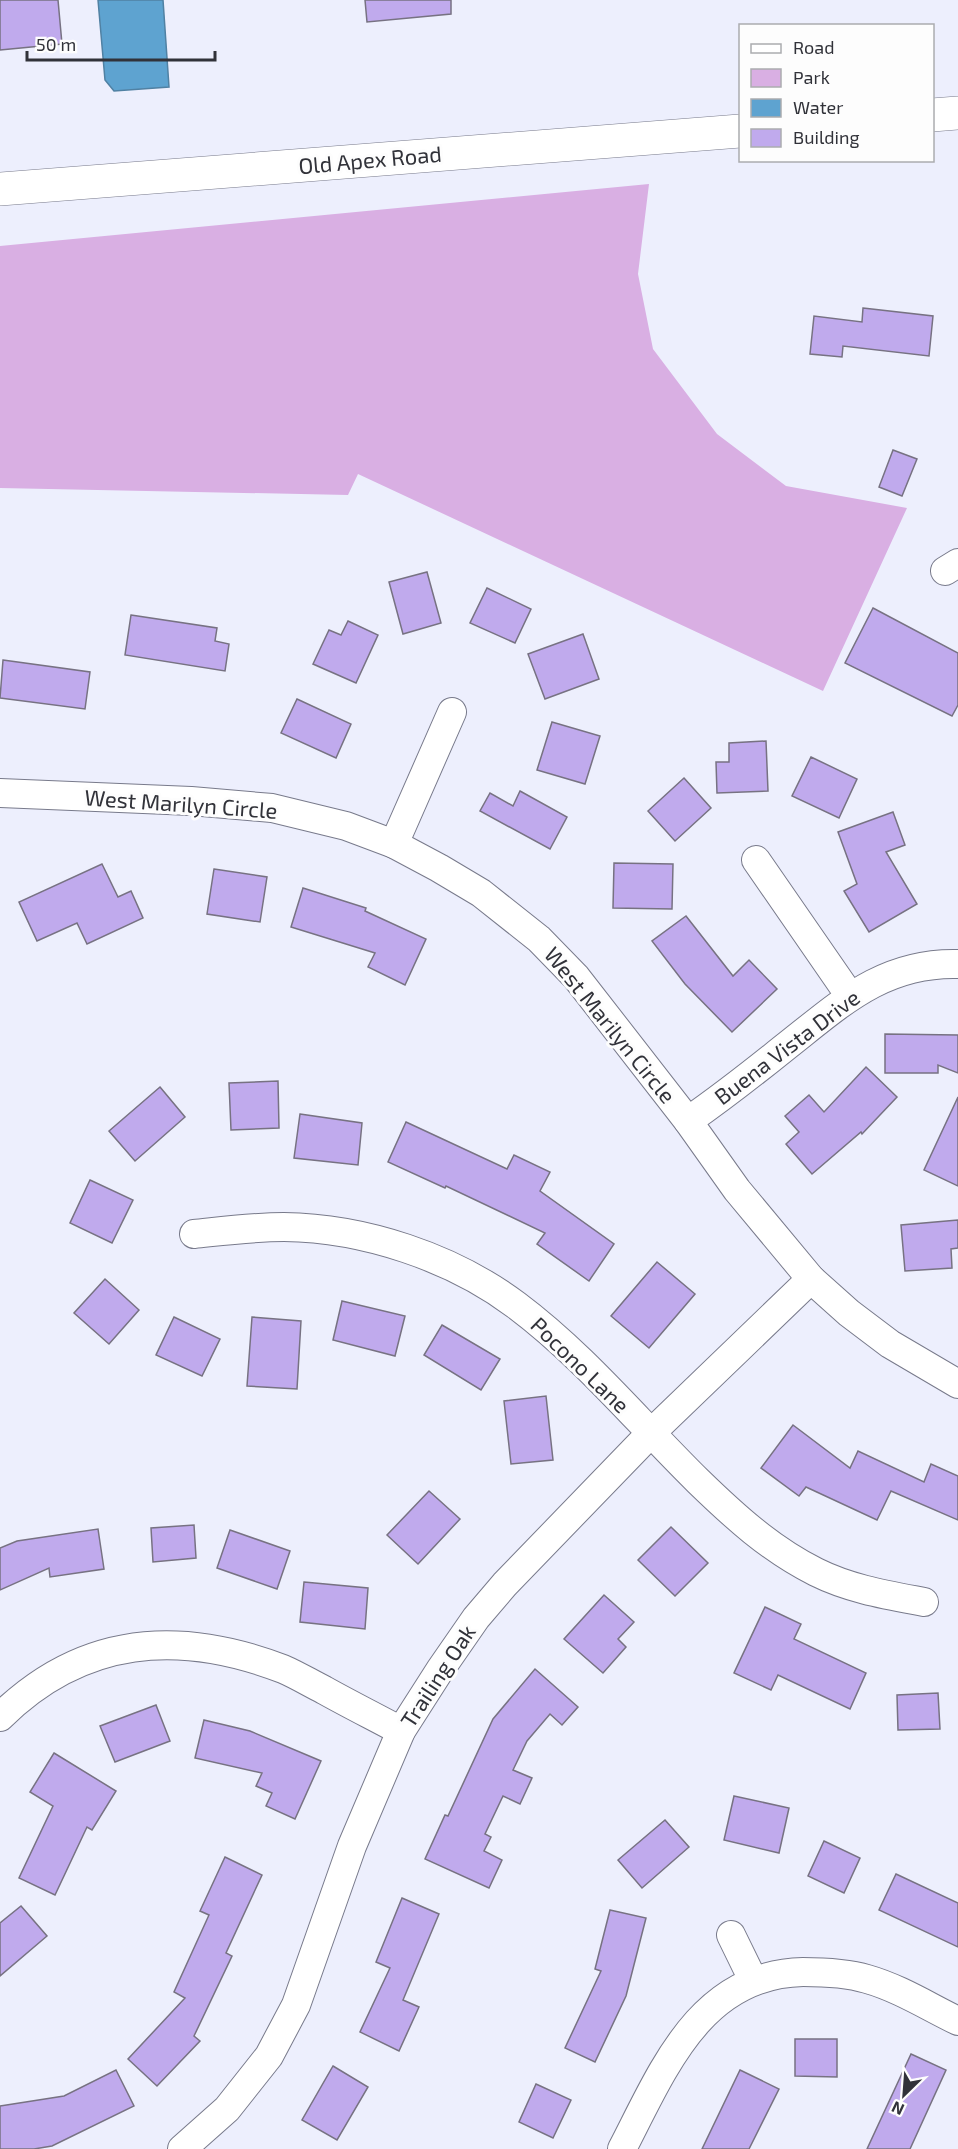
<svg xmlns="http://www.w3.org/2000/svg" width="958" height="2149" font-family="'Exo 2',sans-serif">
  <style>
    .green { fill: #d9afe3 }
    .water { fill: #5ea3d0; stroke: #5081a3; stroke-width: 1.5 }
    .building { fill: #c0aaed; stroke: #777282; stroke-width: 1.5 }
    .lines { fill: none; stroke-linecap: round; stroke-linejoin: round }
    .minor-casing { stroke: #787a8b; stroke-width: 30 }
    .secondary-casing { stroke: #787a8b; stroke-width: 34 }
    .minor { stroke: #fff; stroke-width: 28 }
    .secondary { stroke: #fff; stroke-width: 33 }
    .labels { text-anchor: middle; stroke-width: 6; stroke-linejoin: round; paint-order: stroke }
    .street-label { font-size: 22px; fill: #313239; stroke: #fdfdfd }
  </style>
  <rect width="100%" height="100%" fill="#edeffd"/>
  <path class="green" d="M649 184 638 274 653 349 717 434 786 486 907 508 823 691 358 474 348 495 0 488V246Z"/>
  <path class="water" d="M98 0H163L169 87 114 91 105 80Z"/>
  <g class="building">
    <path d="M0 0H58L62 44 0 50Z"/>
    <path d="M365 0H451V14L367 22Z"/>
    <path d="M863 308 933 316 929 356 843 346 842 357 810 354 814 316 862 322Z"/>
    <path d="M893 450 917 459 902 496 879 487Z"/>
    <path d="M427 572 441 623 403 634 389 582Z"/>
    <path d="M487 588 531 609 515 643 470 623Z"/>
    <path d="M873 608 958 653V705L952 716 845 663Z"/>
    <path d="M131 615 217 628 215 641 229 644 225 671 125 655Z"/>
    <path d="M348 621 378 635 356 683 313 664 329 630 341 635Z"/>
    <path d="M583 634 599 679 545 699 528 654Z"/>
    <path d="M3 660 90 672 85 709 0 698Z"/>
    <path d="M297 699 351 724 336 758 281 733Z"/>
    <path d="M552 722 600 736 585 784 537 770Z"/>
    <path d="M766 741 768 791 717 793 716 762H729V743Z"/>
    <path d="M811 757 857 779 839 818 792 796Z"/>
    <path d="M684 778 711 808 675 841 648 811Z"/>
    <path d="M520 791 567 817 550 849 480 811 490 793 513 806Z"/>
    <path d="M893 812 905 845 886 852 917 904 869 932 844 891 857 884 838 832Z"/>
    <path d="M614 863 673 864 672 909 613 908Z"/>
    <path d="M102 864 118 897 131 891 143 918 87 944 77 923 37 941 19 902Z"/>
    <path d="M214 869 267 877 260 922 207 914Z"/>
    <path d="M303 888 366 908 365 911 426 939 405 985 368 967 375 953 291 927Z"/>
    <path d="M686 916 733 976 749 960 777 989 732 1032 685 984 652 941Z"/>
    <path d="M885 1034 958 1035V1073L938 1065V1073H885Z"/>
    <path d="M866 1067 897 1097 862 1134 861 1132 812 1174 786 1144 799 1132 785 1116 809 1095 824 1112Z"/>
    <path d="M278 1081 279 1128 231 1130 229 1083Z"/>
    <path d="M160 1087 185 1117 135 1161 109 1131Z"/>
    <path d="M958 1097V1186L924 1170Z"/>
    <path d="M300 1114 362 1123 358 1165 294 1158Z"/>
    <path d="M406 1122 507 1169 514 1155 550 1172 540 1191 614 1244 589 1281 537 1244 545 1233 446 1186 445 1188 388 1162Z"/>
    <path d="M90 1180 133 1200 112 1243 70 1223Z"/>
    <path d="M958 1220V1248L951 1249 952 1268 905 1271 901 1225Z"/>
    <path d="M657 1262 695 1294 649 1348 611 1316Z"/>
    <path d="M105 1279 139 1310 109 1344 74 1313Z"/>
    <path d="M342 1301 405 1316 395 1356 333 1340Z"/>
    <path d="M174 1317 220 1339 202 1376 156 1355Z"/>
    <path d="M252 1317 301 1321 297 1389 247 1386Z"/>
    <path d="M442 1325 500 1359 481 1390 424 1355Z"/>
    <path d="M546 1396 553 1460 511 1464 504 1401Z"/>
    <path d="M793 1425 850 1468 858 1451 924 1482 931 1464 958 1476V1520L891 1491 877 1520 806 1487 799 1496 761 1468Z"/>
    <path d="M429 1491 460 1519 418 1564 387 1535Z"/>
    <path d="M194 1525 196 1558 153 1562 151 1528Z"/>
    <path d="M671 1527 708 1563 675 1596 638 1560Z"/>
    <path d="M98 1529 104 1569 50 1577 49 1568 0 1590V1548L17 1541Z"/>
    <path d="M230 1530 290 1551 277 1589 217 1568Z"/>
    <path d="M304 1582 368 1588 365 1629 300 1622Z"/>
    <path d="M604 1595 634 1622 618 1639 626 1647 603 1673 564 1639Z"/>
    <path d="M765 1607 801 1624 794 1639 866 1673 850 1709 778 1675 771 1690 734 1673Z"/>
    <path d="M535 1669 578 1707 562 1725 550 1714 527 1741 513 1770 532 1778 520 1804 503 1796 485 1834 491 1837 484 1851 502 1860 489 1888 425 1859 445 1815 448 1816 493 1719Z"/>
    <path d="M938 1693 940 1729 898 1730 897 1695Z"/>
    <path d="M156 1705 170 1741 115 1762 100 1726Z"/>
    <path d="M204 1720 250 1731 321 1761 295 1819 266 1806 272 1793 256 1786 262 1773 195 1758Z"/>
    <path d="M54 1753 116 1791 92 1830 87 1827 55 1895 19 1878 53 1806 30 1792Z"/>
    <path d="M734 1796 789 1808 779 1853 724 1840Z"/>
    <path d="M665 1820 689 1847 642 1888 618 1860Z"/>
    <path d="M824 1841 860 1858 844 1893 808 1876Z"/>
    <path d="M225 1857 262 1875 226 1953 232 1956 194 2036 200 2041 157 2086 128 2059 185 1998 174 1992 209 1915 200 1911Z"/>
    <path d="M896 1874 958 1903V1947L879 1910Z"/>
    <path d="M402 1898 439 1914 403 2000 419 2007 399 2051 360 2032 390 1968 376 1962Z"/>
    <path d="M21 1906 47 1936 0 1976V1923Z"/>
    <path d="M610 1910 646 1918 626 1996 595 2062 565 2048 601 1971 595 1969Z"/>
    <path d="M795 2039H837V2077L795 2076Z"/>
    <path d="M911 2054 946 2070 910 2149H867Z"/>
    <path d="M333 2066 368 2087 337 2140 302 2120Z"/>
    <path d="M116 2070 134 2106 52 2146 34 2149H0V2106L64 2096Z"/>
    <path d="M740 2070 779 2089 749 2149H702Z"/>
    <path d="M536 2084 571 2100 553 2138 519 2122Z"/>
  </g>
  <g class="lines">
    <defs>
      <g id="minor">
        <path d="M945 571 958 563"/>
        <path d="M0 793 191 801 272 808 346 826 394 844 439 868 481 893 539 939 576 977 688 1121 737 1190 811 1279 849 1313 890 1344 958 1384"/>
        <path d="M394 844 452 712"/>
        <path d="M756 860 850 996"/>
        <path d="M688 1121C721 1098 753 1073 784 1048 839 1005 882 962 958 964"/>
        <path d="M194 1234C223 1231 254 1227 284 1227 364 1228 452 1257 516 1305 583 1355 638 1422 698 1481 734 1516 770 1549 816 1572 850 1589 887 1595 924 1602"/>
        <path d="M0 1717C82 1636 179 1629 283 1669 297 1675 310 1683 324 1690 349 1704 375 1717 401 1731"/>
        <path d="M731 1935 753 1980"/>
        <path d="M182 2149 227 2109 269 2056 296 2005 352 1846 401 1731 440 1670 476 1618 505 1584 650 1434 811 1279"/>
        <path d="M622 2149C663 2070 700 1974 803 1972 824 1972 847 1973 867 1979 899 1988 929 2007 958 2021"/>
      </g>
      <g id="secondary">
        <path d="M932 115 958 113"/>
        <path d="M0 189 740 131"/>
      </g>
    </defs>
    <use href="#minor" class="minor-casing"/>
    <use href="#secondary" class="secondary-casing"/>
    <use href="#minor" class="minor"/>
    <use href="#secondary" class="secondary"/>
  </g>
  <g class="labels">
    <g class="street-label">
      <text transform="translate(370 160) rotate(-5)" y="8">Old Apex Road</text>
      <text transform="translate(181 804) rotate(4)" y="8">West Marilyn Circle</text>
      <text transform="translate(610 1025) rotate(51)" y="8">West Marilyn Circle</text>
      <text transform="translate(787 1047) rotate(-37)" y="8">Buena Vista Drive</text>
      <text transform="translate(580 1365) rotate(44)" y="8">Pocono Lane</text>
      <text transform="translate(438 1676) rotate(-57)" y="8">Trailing Oak</text>
    </g>
  </g>
  <rect x="739" y="24" width="195" height="138" fill="#fdfdfd" stroke="#abacaf" stroke-width="1.5"/>
  <rect x="751" y="44" width="30" height="9" fill="#ffffff" stroke="#abacaf" stroke-width="1.5"/>
  <text x="793" y="54" font-size="18" fill="#313239">Road</text>
  <rect x="751" y="69" width="30" height="18" fill="#d9afe3" stroke="#abacaf" stroke-width="1.5"/>
  <text x="793" y="84" font-size="18" fill="#313239">Park</text>
  <rect x="751" y="99" width="30" height="18" fill="#5ea3d0" stroke="#abacaf" stroke-width="1.5"/>
  <text x="793" y="114" font-size="18" fill="#313239">Water</text>
  <rect x="751" y="129" width="30" height="18" fill="#c0aaed" stroke="#abacaf" stroke-width="1.5"/>
  <text x="793" y="144" font-size="18" fill="#313239">Building</text>
  <g transform="translate(904 2095) rotate(205)" stroke="#fdfdfd" stroke-width="4.5" paint-order="stroke">
  <path d="M0-4.5L10 22L0 15L-10 22Z" fill="#313239"/>
  <text y="-9" font-size="16" font-weight="bold" text-anchor="middle" fill="#313239">N</text>
  </g>
  <path d="M27 51v9h188v-9" fill="none" stroke="#313239" stroke-width="3"/>
  <text x="36" y="51" font-size="18" fill="#313239" stroke="#fdfdfd" stroke-width="4.5" paint-order="stroke">50 m</text>
</svg>
